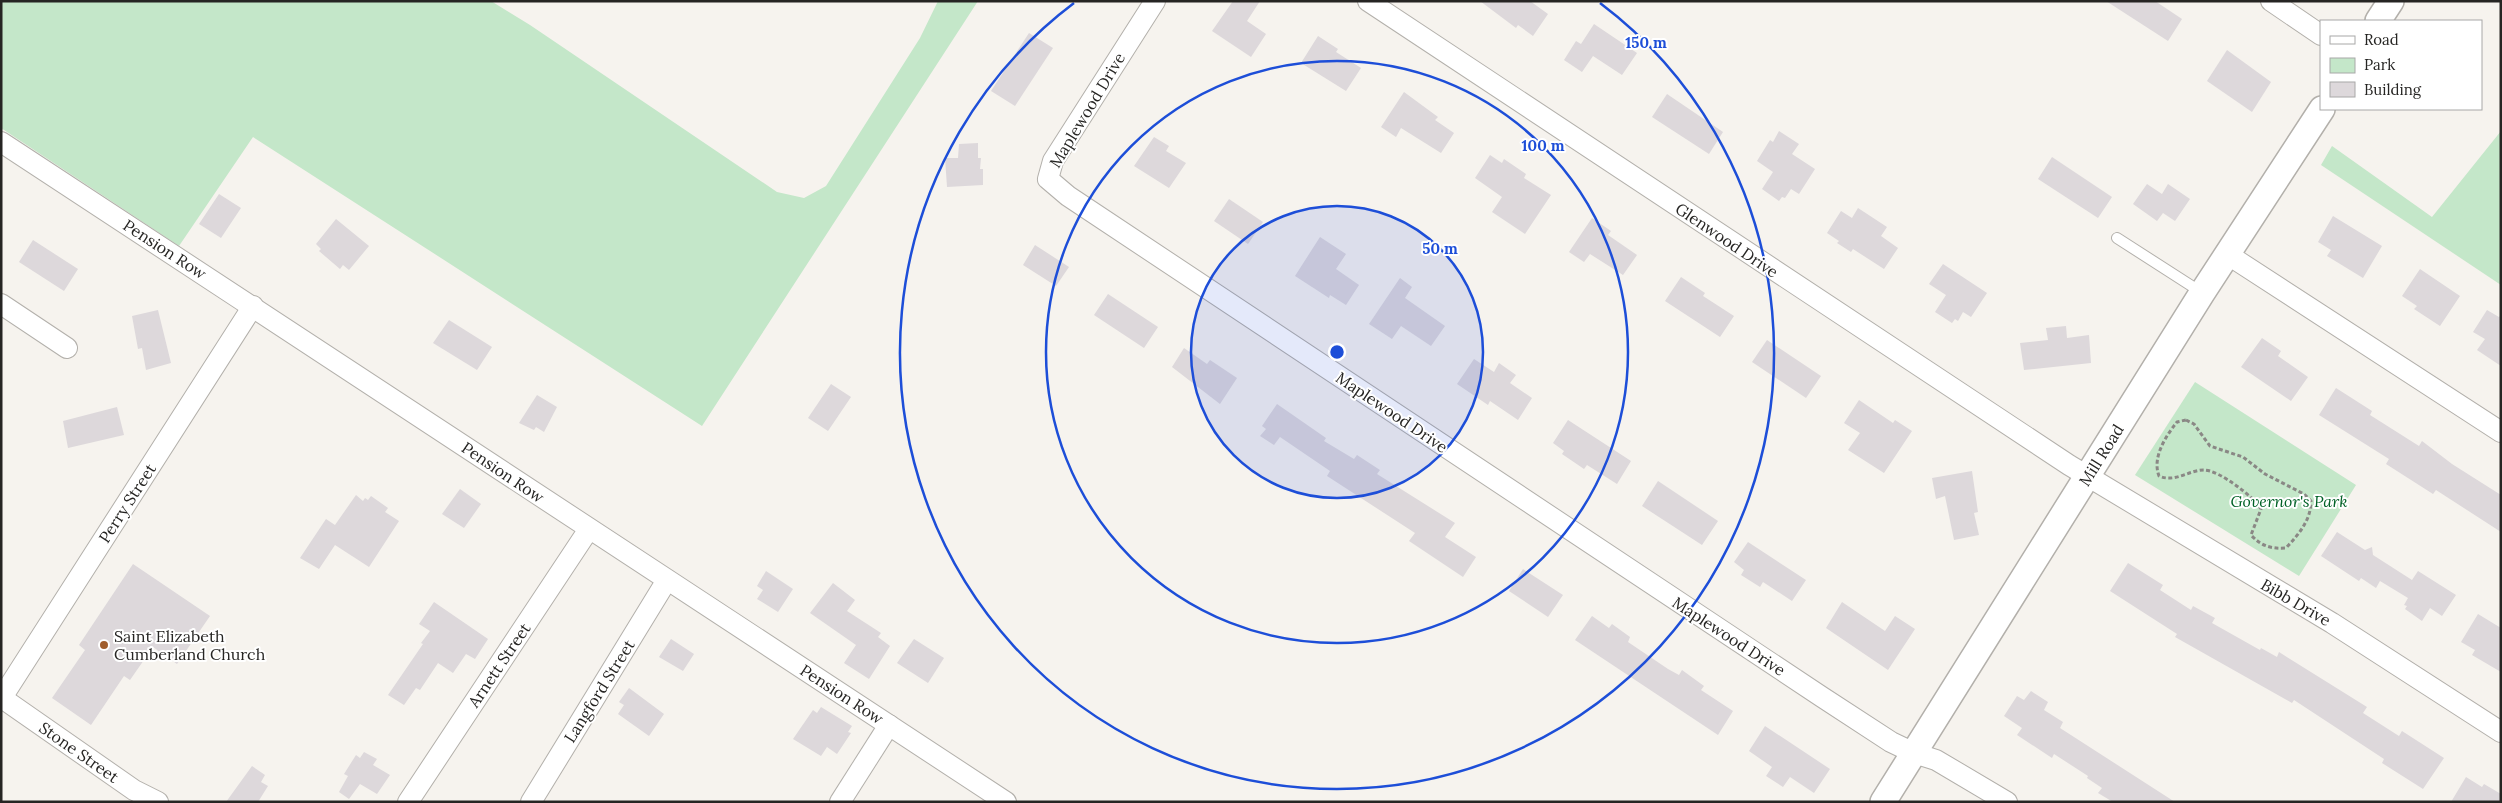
<svg xmlns="http://www.w3.org/2000/svg" width="2502" height="803" font-family="Lora,serif">
  <style>
    .green { fill: #c4e7c9 }
    .building { fill: #ddd8db }
    .lines { fill: none; stroke-linecap: round; stroke-linejoin: round }
    .service-casing { stroke: #b3b0ab; stroke-width: 12 }
    .minor-casing { stroke: #b3b0ab; stroke-width: 22 }
    .tertiary-casing { stroke: #b3b0ab; stroke-width: 28 }
    .path { stroke: #8a8885; stroke-width: 3; stroke-dasharray: 4 2.5; stroke-linecap: butt }
    .service { stroke: #fff; stroke-width: 10 }
    .minor { stroke: #fff; stroke-width: 20 }
    .tertiary { stroke: #fff; stroke-width: 25 }
    .ring { fill: none; stroke: #1d4ed8; stroke-width: 2.5 }
    .poi-dot { fill: #a05d2c; stroke: #fff; stroke-width: 2 }
    .labels { text-anchor: middle; stroke-width: 4; stroke-linejoin: round; paint-order: stroke }
    .street-label { font-size: 16px; fill: #262523; stroke: #fff }
    .park-label { font-size: 16px; font-style: italic; fill: #006126; stroke: #fff }
    .poi-label { font-size: 16px; fill: #262523; stroke: #fff; text-anchor: start }
    .centre { fill: #1d4ed8; stroke: #fff; stroke-width: 2.5 }
    .ring-label { font-size: 15px; text-anchor: middle; font-weight: bold; fill: #1d4ed8; stroke: #fff; stroke-width: 4; stroke-linejoin: round; paint-order: stroke }
  </style>
  <rect width="100%" height="100%" fill="#f6f3ee"/>
  <g class="green">
    <path d="M1 1H491L530 25 777 192 804 198 826 186 920 38 938 1H978L702 426 253 137 179 246 1 128Z"/>
    <path d="M2501 131V285L2321 165 2332 146 2432 217Z"/>
    <path d="M2195 382 2356 485 2299 576 2135 475Z"/>
  </g>
  <g class="building">
    <path d="M1233 1H1260L1247 21 1266 34 1251 57 1212 31Z"/>
    <path d="M1480 1H1530L1548 14 1533 36 1518 25 1516 28Z"/>
    <path d="M2106 1H2155L2182 19 2168 41Z"/>
    <path d="M1594 24 1637 53 1622 75 1593 56 1582 72 1564 60 1576 41 1581 44Z"/>
    <path d="M1029 33 1053 48 1015 106 991 91Z"/>
    <path d="M1318 36 1338 49 1336 52 1361 68 1346 91 1301 63Z"/>
    <path d="M2227 50 2271 82 2252 112 2207 81Z"/>
    <path d="M1404 92 1438 117 1435 120 1454 133 1441 153 1401 128 1396 137 1381 127Z"/>
    <path d="M1667 94 1723 132 1709 154 1652 117Z"/>
    <path d="M1779 131 1799 144 1792 154 1815 169 1799 194 1791 189 1785 198 1782 197 1779 201 1762 189 1773 172 1757 161 1770 140 1773 142Z"/>
    <path d="M1154 137 1169 146 1166 151 1186 163 1169 188 1134 166Z"/>
    <path d="M978 143V158H981L980 169H983V185L947 187 945 158H958L959 144Z"/>
    <path d="M1490 155 1502 163 1504 159 1526 174 1524 178 1551 195 1525 234 1492 212 1502 197 1475 178Z"/>
    <path d="M2052 157 2112 197 2098 218 2038 179Z"/>
    <path d="M2147 184 2162 194 2168 184 2190 199 2175 221 2163 213 2157 221 2133 204Z"/>
    <path d="M219 194 241 208 221 238 199 224Z"/>
    <path d="M1229 199 1263 222 1248 244 1214 221Z"/>
    <path d="M1858 208 1887 227 1881 236 1898 248 1884 269 1853 249 1851 252 1837 243 1839 241 1827 233 1841 211 1852 218Z"/>
    <path d="M2333 216 2382 246 2363 278 2327 256 2331 250 2318 242Z"/>
    <path d="M1592 218 1611 231 1608 235 1637 255 1623 275 1590 254 1584 262 1569 252Z"/>
    <path d="M336 219 369 246 349 270 343 265 340 269 319 251 321 249 316 244Z"/>
    <path d="M1320 237 1346 254 1336 269 1359 285 1346 305 1330 295 1329 298 1295 276Z"/>
    <path d="M33 240 78 269 64 291 19 262Z"/>
    <path d="M1035 245 1069 267 1056 286 1023 265Z"/>
    <path d="M1943 264 1987 293 1971 317 1963 312 1958 321 1955 319 1952 323 1935 312 1946 295 1929 284Z"/>
    <path d="M2420 269 2460 296 2440 326 2414 309 2417 306 2402 296Z"/>
    <path d="M1681 277 1705 293 1703 296 1734 316 1720 337 1665 301Z"/>
    <path d="M1400 278 1412 287 1405 298 1445 326 1431 346 1401 326 1392 339 1369 324Z"/>
    <path d="M1108 294 1158 327 1144 348 1094 315Z"/>
    <path d="M158 310 171 363 146 370 142 348 138 349 132 316Z"/>
    <path d="M2487 310 2499 317 2501 315V366L2477 350 2485 339 2473 332Z"/>
    <path d="M449 320 492 347 477 370 433 343Z"/>
    <path d="M2066 326 2067 338 2089 335 2091 363 2024 370 2020 343 2048 340 2046 328Z"/>
    <path d="M2262 338 2281 351 2278 356 2308 377 2291 401 2241 367Z"/>
    <path d="M1767 340 1821 376 1806 398 1752 362Z"/>
    <path d="M1184 348 1207 364 1210 360 1237 378 1220 404 1172 367Z"/>
    <path d="M1474 359 1494 372 1499 363 1516 375 1510 383 1532 398 1518 420 1490 401 1488 405 1457 384Z"/>
    <path d="M831 384 851 397 828 431 808 418Z"/>
    <path d="M2336 388 2372 411 2370 415 2419 446 2422 441 2452 464 2501 495V532L2436 490 2433 494 2386 464 2389 459 2319 415Z"/>
    <path d="M537 395 557 407 544 432 536 427 534 430 519 423Z"/>
    <path d="M1859 400 1893 423 1895 420 1912 431 1884 473 1848 450 1860 433 1844 423Z"/>
    <path d="M1277 404 1326 438 1324 441 1354 459 1357 455 1380 470 1377 474 1455 523 1445 537 1476 557 1463 577 1409 541 1415 533 1327 476 1330 471 1280 437 1274 445 1260 436 1266 429 1262 426Z"/>
    <path d="M117 407 124 435 68 448 63 421Z"/>
    <path d="M1568 420 1631 461 1617 484 1587 465 1584 469 1562 454 1564 451 1553 443Z"/>
    <path d="M1972 471 1978 512 1974 513 1979 535 1954 540 1945 496 1936 499 1932 478Z"/>
    <path d="M1658 481 1718 521 1702 545 1642 506Z"/>
    <path d="M460 489 481 504 464 528 442 514Z"/>
    <path d="M356 495 363 501 365 498 368 500 371 496 388 508 385 512 399 521 369 567 335 545 319 569 300 558 326 519 335 525Z"/>
    <path d="M2337 532 2365 550 2372 547 2373 555 2412 580 2418 571 2456 595 2442 616 2430 608 2422 621 2405 609 2407 606 2404 605 2408 598 2380 581 2376 588 2361 578 2359 581 2321 556Z"/>
    <path d="M1748 542 1806 580 1792 601 1763 582 1760 587 1741 575 1744 570 1734 562Z"/>
    <path d="M2128 563 2163 585 2160 590 2191 610 2193 606 2215 618 2212 623 2260 650 2261 648 2277 657 2279 652 2367 707 2363 713 2399 736 2402 731 2444 758 2423 789 2382 763 2384 759 2294 700 2292 703 2175 637 2177 634 2110 591Z"/>
    <path d="M133 564 210 616 177 664 153 647 130 680 124 676 91 725 52 698 85 650 79 645Z"/>
    <path d="M1523 569 1563 595 1548 617 1509 591Z"/>
    <path d="M766 571 793 589 778 612 757 599 763 590 757 586Z"/>
    <path d="M833 583 855 600 847 611 881 633 878 637 890 646 869 679 844 663 856 645 810 613Z"/>
    <path d="M434 602 488 639 475 659 466 654 453 673 438 663 420 690 416 688 404 705 388 695 423 644 421 643 430 631 419 624Z"/>
    <path d="M1842 602 1885 631 1895 616 1915 629 1888 670 1826 628Z"/>
    <path d="M2478 614 2501 628V672L2472 655 2475 650 2461 642Z"/>
    <path d="M1592 616 1609 628 1612 624 1630 637 1628 642 1668 669 1679 675 1682 670 1704 686 1701 690 1733 711 1718 735 1575 640Z"/>
    <path d="M671 639 694 654 683 671 659 657Z"/>
    <path d="M914 639 944 658 928 683 897 663Z"/>
    <path d="M629 688 664 714 649 736 618 714 624 705 619 702Z"/>
    <path d="M2031 691 2048 702 2044 710 2063 722 2060 728 2175 802H2113L2098 793 2102 788 2087 778 2088 776 2054 754 2052 758 2017 735 2022 728 2004 716 2017 696 2024 700Z"/>
    <path d="M821 707 852 726 848 732 851 733 837 754 827 747 821 756 793 739 813 710 817 713Z"/>
    <path d="M1765 726 1830 769 1814 793 1790 777 1783 787 1766 776 1772 767 1749 751Z"/>
    <path d="M364 752 377 759 373 765 390 775 377 794 360 784 349 799 339 792 348 776 344 774 356 755 360 758Z"/>
    <path d="M252 766 265 775 261 782 268 786 258 802H226Z"/>
    <path d="M2466 777 2482 787 2484 784 2501 794V802H2451Z"/>
  </g>
  <g class="lines">
    <defs>
      <path id="service" d="M2117 238 2201 292"/>
      <g id="minor">
        <path d="M1155 1 1053 161 1048 179 1068 196 1822 697 1891 742 1914 753 1936 760 2007 802"/>
        <path d="M1368 1 2069 465 2332 623 2501 732"/>
        <path d="M2271 1 2321 35"/>
        <path d="M1 142 1006 802"/>
        <path d="M2227 254 2501 432"/>
        <path d="M1 304 67 348"/>
        <path d="M2 698 134 790 158 802"/>
        <path d="M1 699 253 306"/>
        <path d="M408 802 589 529"/>
        <path d="M531 802 667 580"/>
        <path d="M840 802 889 725"/>
      </g>
      <g id="tertiary">
        <path d="M2378 21 2391 1"/>
        <path d="M1883 802 2202 293 2322 109"/>
      </g>
    </defs>
    <use href="#service" class="service-casing"/>
    <use href="#minor" class="minor-casing"/>
    <use href="#tertiary" class="tertiary-casing"/>
    <path class="path" d="M2186 420 2194 424 2210 446 2243 457 2265 474 2304 494 2311 501C2311 520 2299 534 2286 548 2271 549 2261 546 2251 535L2261 509C2254 497 2219 470 2204 470 2189 470 2175 483 2159 476 2152 458 2165 437 2177 422Z"/>
    <use href="#service" class="service"/>
    <use href="#minor" class="minor"/>
    <use href="#tertiary" class="tertiary"/>
  </g>
  <circle cx="1337" cy="352" r="146" fill="#1d4ed8" fill-opacity=".12"/>
  <g class="ring">
    <circle cx="1337" cy="352" r="146"/>
    <circle cx="1337" cy="352" r="291"/>
    <path d="M1600 3A437 437 0 1 1 1074 3"/>
  </g>
  <circle class="poi-dot" cx="104" cy="645" r="5"/>
  <g class="labels">
    <g class="street-label">
      <text transform="translate(1087 110) rotate(-59)" y="6">Maplewood Drive</text>
      <text transform="translate(1727 240) rotate(34)" y="6">Glenwood Drive</text>
      <text transform="translate(165 249) rotate(33)" y="6">Pension Row</text>
      <text transform="translate(1392 412) rotate(34)" y="6">Maplewood Drive</text>
      <text transform="translate(2101 455) rotate(-58)" y="6">Mill Road</text>
      <text transform="translate(503 472) rotate(34)" y="6">Pension Row</text>
      <text transform="translate(127 503) rotate(-57)" y="6">Perry Street</text>
      <text transform="translate(2296 602) rotate(30)" y="6">Bibb Drive</text>
      <text transform="translate(1729 636) rotate(33)" y="6">Maplewood Drive</text>
      <text transform="translate(499 665) rotate(-56)" y="6">Arnett Street</text>
      <text transform="translate(599 691) rotate(-58)" y="6">Langford Street</text>
      <text transform="translate(842 694) rotate(33)" y="6">Pension Row</text>
      <text transform="translate(79 752) rotate(35)" y="6">Stone Street</text>
    </g>
    <g class="park-label">
      <text x="2289" y="507">Governor's Park</text>
    </g>
    <g class="poi-label">
      <text x="114" y="642">Saint Elizabeth<tspan x="114" dy="18">Cumberland Church</tspan></text>
    </g>
  </g>
  <circle cx="1337" cy="352" r="8" class="centre"/>
  <g class="ring-label">
    <text x="1646" y="48">150 m</text>
    <text x="1543" y="151">100 m</text>
    <text x="1440" y="254">50 m</text>
  </g>
  <rect width="2502" height="803" fill="none" stroke="#262523" stroke-width="5"/>
  <rect x="2320" y="20" width="162" height="90" fill="#ffffff" stroke="#a8a8a7"/>
  <rect x="2330" y="36" width="25" height="8" fill="#ffffff" stroke="#a8a8a7"/>
  <text x="2364" y="45" font-size="15" fill="#262523">Road</text>
  <rect x="2330" y="58" width="25" height="15" fill="#c4e7c9" stroke="#a8a8a7"/>
  <text x="2364" y="70" font-size="15" fill="#262523">Park</text>
  <rect x="2330" y="82" width="25" height="15" fill="#ddd8db" stroke="#a8a8a7"/>
  <text x="2364" y="95" font-size="15" fill="#262523">Building</text>
</svg>
